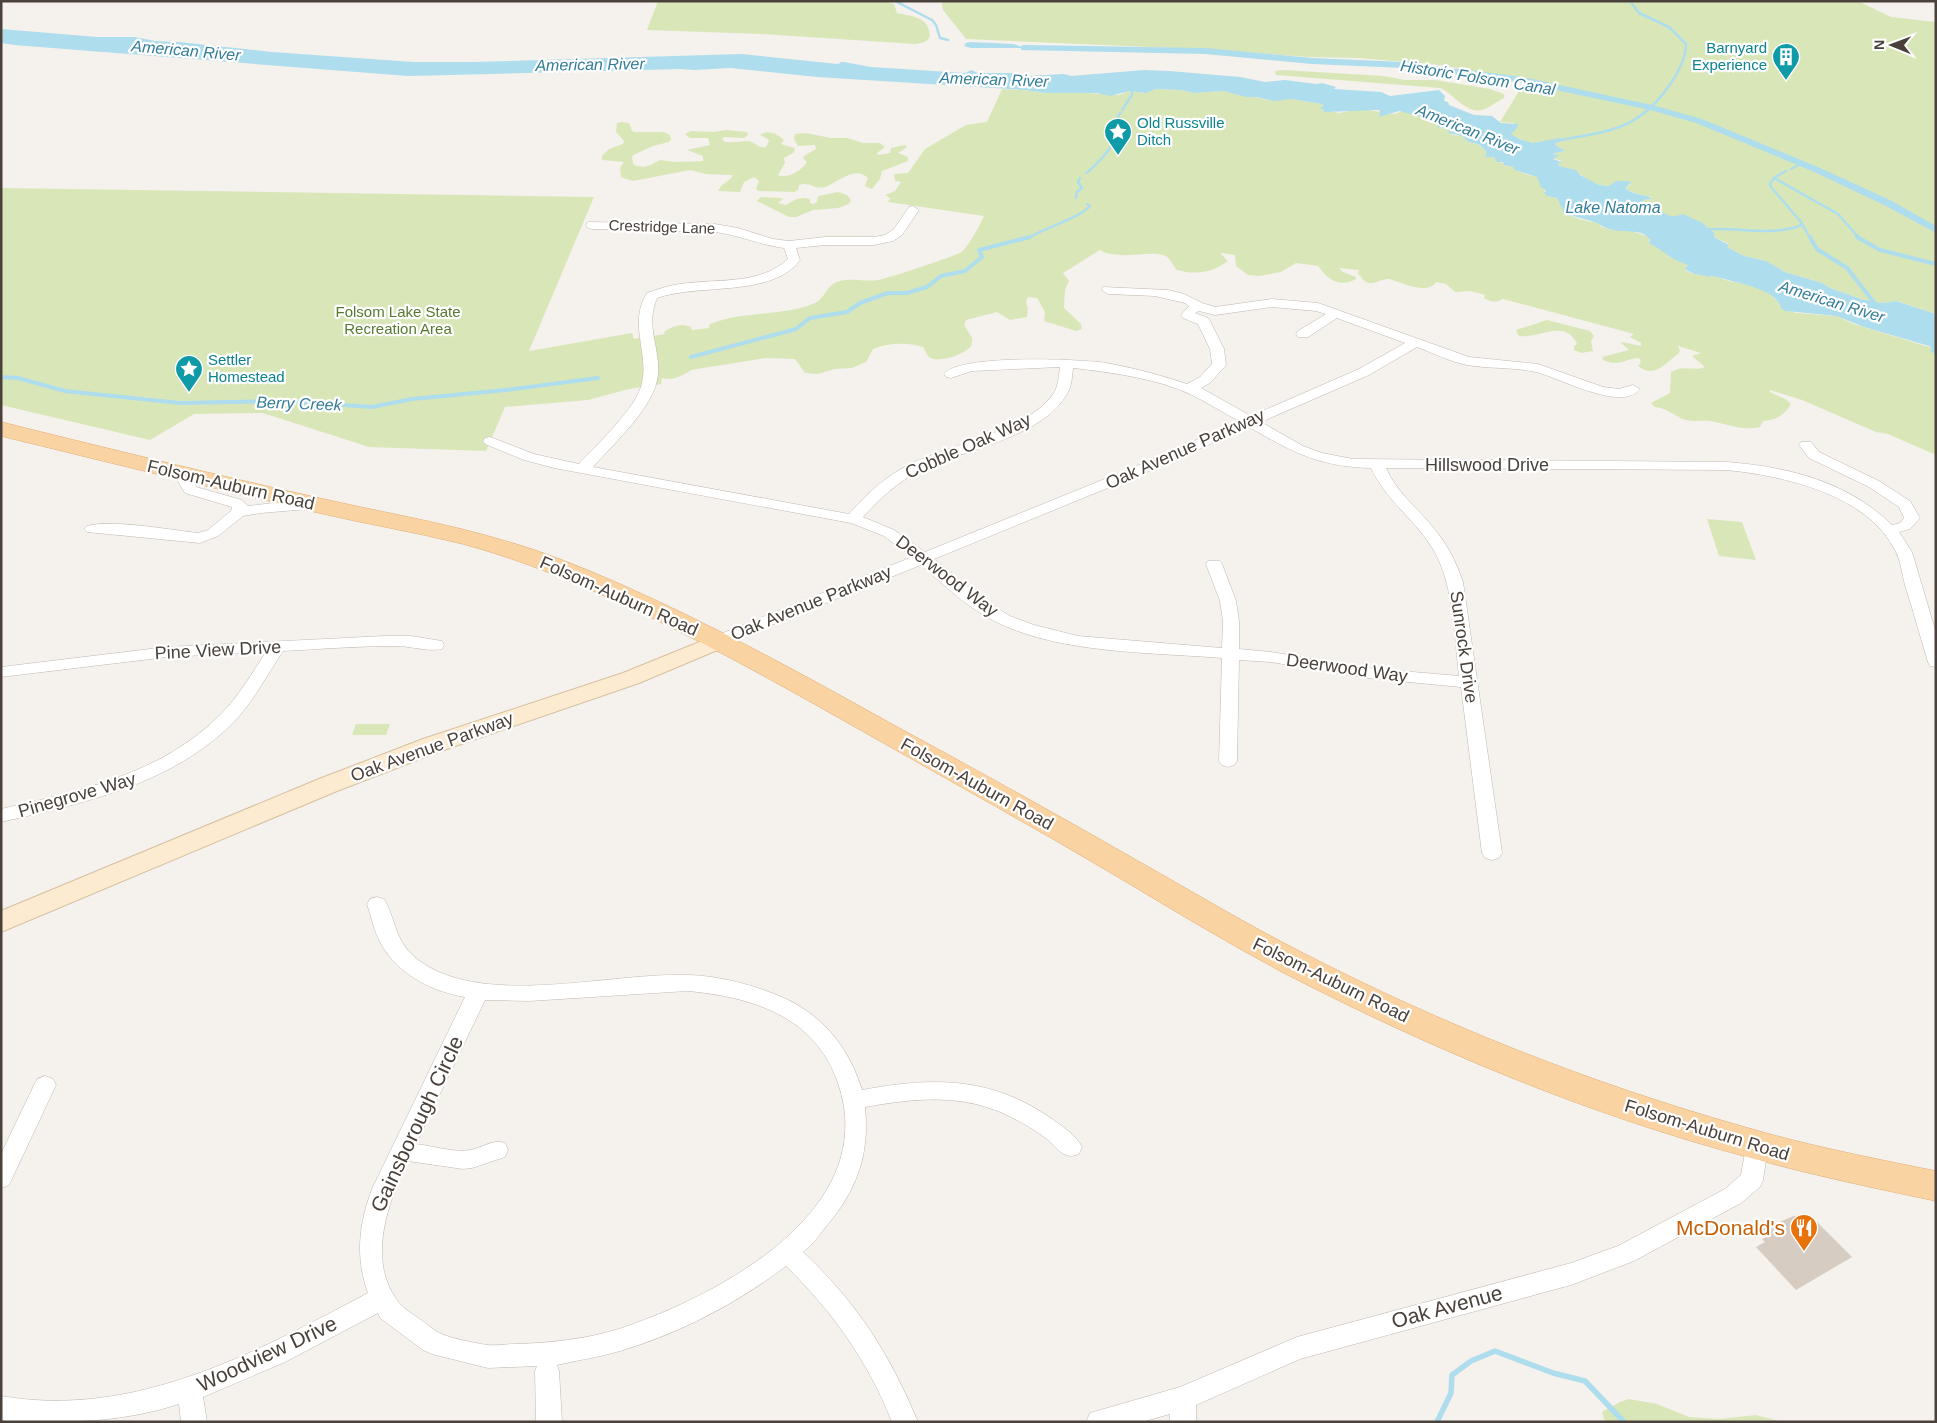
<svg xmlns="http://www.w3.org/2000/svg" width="1937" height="1423" font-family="Arial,sans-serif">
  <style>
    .green { fill: #d9e7b8 }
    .water { fill: #aedded }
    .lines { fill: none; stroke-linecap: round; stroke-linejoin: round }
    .stream-far2 { stroke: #aedded; stroke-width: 2.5 }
    .stream-far1 { stroke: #aedded; stroke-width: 4 }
    .stream { stroke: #aedded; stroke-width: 5.5 }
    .canal { fill: #aedded; fill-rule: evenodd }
    .building { fill: #d7ccc2 }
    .street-casing { stroke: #c1b8af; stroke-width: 1 }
    .secondary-casing { stroke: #d5c0a1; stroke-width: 2 }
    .primary-casing { stroke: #dead72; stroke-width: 1 }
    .street { fill: #fff; fill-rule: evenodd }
    .secondary { fill: #fcebd0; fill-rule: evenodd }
    .primary { fill: #f9d3a2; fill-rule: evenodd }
    .labels { text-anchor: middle; stroke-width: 4.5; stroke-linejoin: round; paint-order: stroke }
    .far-culture-label { font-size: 15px; fill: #0d838f; stroke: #fff; text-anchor: start }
    .far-street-label { font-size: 15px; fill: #4a413a; stroke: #fff }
    .far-park-label { font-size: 15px; fill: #57792f; stroke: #fff }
    .far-water-label { font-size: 16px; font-style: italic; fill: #327d99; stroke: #fff }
    .street-label { font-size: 18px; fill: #4a413a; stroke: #fff }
    .near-street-label { font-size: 21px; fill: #4a413a; stroke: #fff }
    .near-food-label { font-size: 21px; fill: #c56008; stroke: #fff; text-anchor: end }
  </style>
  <rect width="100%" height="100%" fill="#f5f1ed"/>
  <g class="green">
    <path d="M658 1H883L894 4 897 13C914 17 929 16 930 37L925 42 915 44 761 34 647 30Z"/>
    <path d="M944 1H1858L1891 17 1936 22V314L1897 301 1883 303 1861 299 1830 288 1822 283 1785 272 1766 261 1744 256 1727 247 1729 244 1714 237V232C1706 229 1707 226 1702 223 1690 216 1676 217 1663 215L1658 209 1642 204 1643 200 1651 199V197C1641 194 1633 194 1625 188L1631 184 1625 181 1609 186 1599 185 1589 181 1574 170 1559 166 1558 163 1562 161 1552 158 1557 155 1552 154 1565 151 1553 144 1560 141 1533 143 1519 139 1511 135 1514 129 1517 128 1514 123 1500 122 1524 83 1473 75 1469 73 1471 70 1440 65 1358 58 1308 57 1197 49 966 39 943 10 942 4Z"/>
    <path d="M1282 70 1384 76 1405 80H1435L1490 89 1504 94V98C1498 101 1493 105 1487 108 1468 118 1455 94 1440 88L1276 75 1275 71Z"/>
    <path d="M1002 89 1024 90 1046 93 1071 92 1119 95 1130 91 1146 93 1156 89 1181 90 1194 93 1223 91 1269 100 1291 99 1322 104V110L1339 113 1362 109 1394 114 1403 111 1435 120 1440 123V128L1448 129 1453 135 1462 136 1468 142 1477 144 1487 152V157H1494L1499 162 1504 163V165L1513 167C1518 173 1530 175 1537 177L1547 196 1557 198 1565 213 1579 219 1598 223 1602 227 1612 230 1631 231 1649 237V243L1663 250 1669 257 1688 265 1685 270C1693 275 1702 275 1711 275 1715 275 1721 279 1726 280 1733 283 1741 282 1749 284 1759 287 1780 298 1781 309L1797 313 1837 316 1854 324 1932 348 1931 351 1936 355V455L1888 434 1876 432 1802 400 1770 390V392L1785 399 1791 404C1785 415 1776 420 1763 421L1760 427C1743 431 1726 424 1710 421 1702 420 1694 422 1686 420 1675 417 1670 409 1655 407L1651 403 1670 393 1671 372C1684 364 1694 372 1705 367L1692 356 1701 353 1678 346 1680 351 1678 354C1665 363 1655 379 1638 366L1641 362 1639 358C1625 359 1618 367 1603 360L1602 357 1629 350 1621 343 1622 342 1641 346V343L1630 337 1634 334 1503 299C1496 303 1491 302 1484 298L1485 295 1471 291 1455 292 1446 284 1436 282C1427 296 1401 282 1389 279 1381 278 1374 286 1366 282 1363 281 1361 276 1358 274L1359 270 1339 268 1343 272 1356 277V279C1339 288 1328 280 1318 266L1296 263 1281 272 1259 276 1248 275 1236 266 1235 255 1220 253 1228 261C1212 273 1195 275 1177 270 1173 266 1172 261 1167 257 1154 248 1119 262 1100 250L1063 273 1069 281 1065 290 1064 308 1081 324 1082 329 1076 331 1044 321 1045 312 1037 298 1028 297 1026 302 1028 309 1027 317 1010 320 997 312 966 320 964 325 972 338C972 341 972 343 971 346 966 354 937 364 929 357 927 355 925 350 923 347 907 342 888 343 873 349L866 362 852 368 834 369 818 374 805 373 795 359 765 358 691 370C682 376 673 381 662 378L661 384 629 389 588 400 505 407 486 451 369 447 263 413 194 414 150 440 1 405V188L594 197 529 351 632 333 634 339 665 334 664 332C672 326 682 323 691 327L692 330 709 328 710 324C744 310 782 317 815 303 827 297 825 285 840 281 854 278 865 282 878 280 886 279 958 255 962 252 970 243 979 227 984 216L888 202 890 198 885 195 895 191 901 182 895 181 894 174 908 173 925 149 966 125 987 122Z"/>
    <path d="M622 122 629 123 632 131 635 132H664L670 135 671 139 669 142 653 146 633 155 632 159 634 165C645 169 651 165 660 160L675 162 703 161V156L687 150 710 145 708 138H690L685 134 691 131 714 132 726 130 747 132 748 135 744 138 724 137 722 139 725 142C732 143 739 141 747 141 756 141 757 149 766 147L769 141 768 139 760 135C769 129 777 134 784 140L781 144 794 148 795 150 793 153 784 158 785 163 778 175 781 176C791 177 802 170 807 162L803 158 804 156 816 149 815 145 798 146 794 139 795 134 806 133 831 138H848L863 143H880L885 147 877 153 878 155 890 153 891 148 905 145 907 147 898 153 908 157V161L882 171 880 179 872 189 865 186 868 178C854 165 839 182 825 187 815 190 809 181 799 185L798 190 794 192 759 191 756 189 759 181 754 177 744 182 740 192 718 191C721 183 730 182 733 175L706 174 690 170 633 181 621 177 620 168 624 162 602 160V156L609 149 623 144 624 141 616 132 617 123Z"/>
    <path d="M838 192 847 195 851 200 849 204 838 208 813 210 796 217H789L757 201 761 197 780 198 783 199 778 203 786 205C794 200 800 196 810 199V203L813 204 817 202 818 196Z"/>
    <path d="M1547 320 1590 331 1594 336 1591 341 1593 351 1581 353 1574 350V346L1577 344C1565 318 1539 339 1519 336L1516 330Z"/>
    <path d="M1707 519 1742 522 1756 560 1719 556Z"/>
    <path d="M356 724H390L386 735H352Z"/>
    <path d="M1629 1399 1657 1404 1689 1417 1719 1419 1756 1415 1782 1422H1605L1602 1412 1620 1402Z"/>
  </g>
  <g class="water">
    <path d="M1 29 97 37H135L155 41 179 42 272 52 413 62H473L741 54 838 64 841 63 839 62H844L871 67 965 73 971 70 978 73H1020L1028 76 1064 74 1071 76 1144 70 1169 71 1240 77 1265 82 1285 80 1316 84 1322 83 1336 87 1334 89 1381 92 1390 96 1439 90 1445 96 1444 101 1448 102 1449 105 1474 115 1492 116 1501 123 1518 124 1517 128 1511 134 1519 139 1533 143 1560 138 1561 141 1554 144 1565 151 1552 154 1559 155 1553 159 1564 163H1558L1559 166 1576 170 1580 175 1599 185 1609 186 1616 181H1629L1631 183 1625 188C1632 194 1641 194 1650 197L1651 199 1643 200 1642 204C1647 206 1654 207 1658 209 1668 216 1671 218 1684 214 1689 218 1701 221 1704 224 1709 229 1706 229 1714 232V237L1729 245 1727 247 1744 256 1766 261 1785 272 1822 283 1830 288 1861 299 1883 303 1896 301 1936 314V355L1930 351 1932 348 1929 346 1864 327 1837 316 1786 311 1781 309C1778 287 1728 282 1711 275V277C1702 275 1693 275 1685 269L1688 265C1685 264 1671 258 1670 257 1663 252 1657 247 1649 243L1650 240C1643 228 1624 233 1613 230 1608 229 1603 227 1599 224 1597 222 1573 216 1569 215L1564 213 1557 198 1547 196 1544 193 1546 191 1541 187 1537 177 1515 170 1513 167 1504 165 1503 162H1497L1494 157H1485L1487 152 1478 144 1468 142 1462 136 1449 133 1448 129 1437 127 1440 123 1435 120 1399 111 1379 117 1380 111 1378 110 1325 112 1320 107 1323 106 1322 104 1291 99 1274 101 1256 97H1246L1223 91 1194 93 1181 90 1156 89 1146 93 1130 91 1110 96 1097 93H1046L1024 90 817 77 731 68 694 70 680 69 408 76 14 45 2 43Z"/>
    <path d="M970 42 1014 44 1024 48H971L964 46 966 43Z"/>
  </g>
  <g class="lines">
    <g class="stream-far2">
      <path d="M895 1 932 20 936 25 940 38 948 40"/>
      <path d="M1122 110 1132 95V87"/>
      <path d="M1556 141C1608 131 1639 131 1671 83 1679 71 1686 58 1686 44L1669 27 1639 13 1630 1"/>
      <path d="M1791 169 1803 163"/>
      <path d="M1786 171 1774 178 1838 214 1859 238"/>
      <path d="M1086 173C1093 169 1112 148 1114 140 1117 129 1114 123 1120 113"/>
      <path d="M1774 178 1770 184 1771 187 1801 222 1810 238"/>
      <path d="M1076 198 1077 192 1082 188 1078 182 1080 178"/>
      <path d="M1700 230C1734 225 1770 238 1802 225"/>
      <path d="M1028 238C1044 228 1080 218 1090 206L1087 204"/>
    </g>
    <g class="stream-far1">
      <path d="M1810 237 1817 249 1847 268 1876 305"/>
      <path d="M1857 237 1880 250 1936 264"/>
      <path d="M691 357 796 329 810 318 847 312 860 303 888 293H907L927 287 941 276 965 271 982 257 979 250 1030 237"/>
      <path d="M1 377 18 378 65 391 180 403 285 401 372 407 412 399 506 390 598 378"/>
    </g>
    <path class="stream" d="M1437 1422 1451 1393 1452 1375 1471 1361 1495 1351 1553 1373 1585 1381 1624 1422"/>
    <path class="canal" d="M1024 45 1205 48 1312 58 1404 62 1523 77 1652 105 1702 119 1818 167 1892 201 1936 226V233L1884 205 1812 171 1696 123 1650 110 1523 83 1404 68 1312 64 1205 54 1021 50V46Z"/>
  </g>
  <path class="building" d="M1794 1216 1815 1220 1852 1257 1796 1290 1756 1247 1765 1242 1762 1239 1766 1237 1759 1230Z"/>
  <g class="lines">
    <defs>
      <g id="street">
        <path d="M913 206 919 210 902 235 893 241 874 245H825L796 248 800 260C772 298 699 283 657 298 645 327 660 346 658 374 656 406 614 443 593 467L849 514C866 495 885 477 908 465 948 445 1029 431 1054 393 1058 386 1059 376 1060 367L972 371 951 378 946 377 944 374C959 354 1080 359 1106 363 1134 368 1160 375 1187 384L1200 377 1212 364 1210 349 1198 324 1183 318 1181 315 1189 306 1185 303 1155 296 1108 294 1102 290 1103 287 1168 290 1184 294 1202 303 1215 307 1272 299 1318 303 1469 357 1538 364 1603 387 1619 389 1633 385 1640 389C1622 413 1558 377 1536 372 1514 367 1490 369 1467 365 1451 362 1433 353 1417 347L1369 375 1261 422 1303 446 1322 453 1353 459 1727 462C1788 467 1847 481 1892 525L1900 523 1904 518 1899 507 1869 487 1809 458 1799 445 1801 442H1811L1819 452 1879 481 1910 501 1920 518 1910 529 1899 532 1912 552 1936 633V667L1930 666 1928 662C1920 636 1913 610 1905 585 1902 574 1901 562 1896 552 1868 494 1784 476 1727 470L1386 468C1396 491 1415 506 1431 525 1446 542 1456 561 1463 582L1502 853 1499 858 1492 860 1485 858 1482 853 1461 687 1367 678 1271 662 1239 660 1237 761 1234 765 1228 767 1222 765 1219 761 1222 658C1148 652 1051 654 987 617 962 603 942 583 921 565L719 646 713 645 711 641 713 637 912 557 884 536 851 523 554 468 524 460 485 444 483 441 485 438 490 437 534 454 579 464C597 444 637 408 642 383 649 352 628 323 647 293 661 288 674 284 689 283 722 279 761 284 788 259L784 248C760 245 739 235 715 232L592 229 588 228 586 225 588 222 715 224 738 228 773 239 789 241 825 237H874L885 235 894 229 909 207ZM1272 307 1316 311 1326 314 1298 331 1296 334 1298 337H1308L1337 318 1405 343 1359 369 1251 416 1201 388 1210 383 1226 365 1224 349 1210 321 1208 318 1195 313 1199 311 1215 315ZM1073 368C1110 372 1160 379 1192 395 1208 403 1224 413 1239 421L1144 463 925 552 894 530 863 517C879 499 898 482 919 471 963 449 1041 439 1067 394 1072 386 1072 376 1073 368ZM1249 427C1292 452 1320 467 1371 468 1385 499 1413 518 1431 546 1454 581 1454 634 1459 676L1367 668 1271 652 1239 649V621L1236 601 1222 564 1220 561H1208L1206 564 1220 601 1223 621 1222 648 1078 636 1034 625 1010 616 988 603 934 559 1154 469Z"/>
        <path d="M180 469 185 470 196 487 242 500 248 506 308 499 313 501 316 504 313 507 308 509 261 513 243 516 218 536 200 543 87 532 84 529 87 526C112 519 170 530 198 533L208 530 231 511 232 507 185 493 173 473 175 470Z"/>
        <path d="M385 636H411L442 641 444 645 442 649C428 652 410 646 396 646 358 646 321 649 283 651 267 675 253 702 233 723 170 785 84 803 1 822V809C80 791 162 774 221 714 239 696 252 673 266 652L167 657 1 677V667L167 647Z"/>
        <path d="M377 897 384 899C398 924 394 943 421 962 487 1008 612 972 689 975 719 976 749 984 777 995 820 1012 848 1045 862 1090 932 1077 991 1076 1052 1119 1063 1127 1076 1135 1082 1147L1079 1154C1073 1156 1070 1157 1064 1154 1058 1151 1053 1144 1047 1139 1036 1131 1024 1123 1011 1117 964 1093 916 1098 865 1107 870 1156 856 1192 824 1229 818 1237 811 1246 803 1252 858 1304 889 1353 918 1422H892C868 1361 832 1311 786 1266 736 1304 680 1333 620 1351 600 1357 578 1360 557 1365L559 1371 562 1422H536L535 1371 537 1366 488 1368 432 1354 423 1350 380 1318 378 1313 285 1362 203 1397 207 1422H181L179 1404C120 1423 71 1422 11 1422L1 1420V1396C134 1419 255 1353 368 1293 355 1257 359 1224 372 1189L465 997C429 991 394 972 378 938 373 927 371 915 367 904L370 899ZM688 991C752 997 815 1016 838 1083 882 1210 719 1295 622 1328 588 1339 551 1343 516 1344 506 1344 496 1346 487 1345 475 1343 448 1338 437 1332 431 1328 425 1322 418 1318 411 1313 401 1307 397 1300 367 1259 388 1202 408 1161L463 1169 472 1168 505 1157 508 1150 505 1143C492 1139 484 1147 471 1150 454 1153 433 1146 416 1144L485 1000 529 1001Z"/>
        <path d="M45 1076 53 1079 56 1085 9 1185 1 1188V1154L37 1079Z"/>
        <path d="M1757 1138 1765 1140 1768 1147 1763 1180 1760 1187 1741 1203 1634 1261 1571 1285 1300 1359 1196 1405V1422H1170V1414L1142 1422H1086L1090 1413 1180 1387 1297 1337 1571 1263 1618 1246 1725 1189 1741 1175 1746 1147 1749 1140Z"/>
      </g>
      <path id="secondary" d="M719 634 727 636 730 641 727 646 639 683 441 751 337 791 1 932V911L319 779 423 739 623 673Z"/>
      <path id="primary" d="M1 422C110 449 219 476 328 500 386 513 445 523 502 540 542 551 581 567 620 584 713 625 802 674 890 723 973 768 1056 814 1138 861 1193 892 1246 924 1303 953 1443 1025 1590 1083 1741 1126 1805 1145 1871 1158 1936 1171V1201C1874 1188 1812 1175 1751 1158 1589 1115 1431 1049 1282 972 1226 942 1173 910 1118 877 1037 829 954 783 871 736 779 684 688 632 591 590 550 572 507 556 463 544 415 532 366 524 319 513 213 488 107 462 1 436Z"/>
    </defs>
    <use href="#street" class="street-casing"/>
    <use href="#secondary" class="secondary-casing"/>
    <use href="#primary" class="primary-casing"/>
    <use href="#street" class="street"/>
    <use href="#secondary" class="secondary"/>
    <use href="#primary" class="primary"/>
  </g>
  <defs>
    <symbol id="building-pin" viewBox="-11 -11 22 30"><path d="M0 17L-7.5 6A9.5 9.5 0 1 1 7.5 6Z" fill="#0f9aa8" stroke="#fff"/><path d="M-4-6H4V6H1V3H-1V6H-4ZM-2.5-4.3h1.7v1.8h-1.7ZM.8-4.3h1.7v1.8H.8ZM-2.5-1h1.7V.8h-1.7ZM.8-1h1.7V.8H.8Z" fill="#fff"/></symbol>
    <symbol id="sight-pin" viewBox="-11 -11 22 30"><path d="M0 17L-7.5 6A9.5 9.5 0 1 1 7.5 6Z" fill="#0f9aa8" stroke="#fff"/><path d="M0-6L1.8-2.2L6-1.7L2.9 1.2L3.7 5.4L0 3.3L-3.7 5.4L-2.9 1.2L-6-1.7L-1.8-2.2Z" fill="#fff"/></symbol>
    <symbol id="restaurant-pin" viewBox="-11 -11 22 30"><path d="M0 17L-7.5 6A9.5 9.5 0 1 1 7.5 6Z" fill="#e8710a" stroke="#fff"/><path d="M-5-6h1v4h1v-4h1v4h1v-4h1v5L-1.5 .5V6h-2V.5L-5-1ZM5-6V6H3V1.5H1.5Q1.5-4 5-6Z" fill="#fff"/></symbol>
  </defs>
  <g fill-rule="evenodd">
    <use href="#building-pin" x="1770" y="41" width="32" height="43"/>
    <use href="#sight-pin" x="1102" y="116" width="32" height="43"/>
    <use href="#sight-pin" x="173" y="353" width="32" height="43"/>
    <use href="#restaurant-pin" x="1788" y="1212" width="32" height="43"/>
  </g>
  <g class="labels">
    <g class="far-culture-label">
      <text x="1767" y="53" text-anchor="end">Barnyard<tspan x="1767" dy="17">Experience</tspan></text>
      <text x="1137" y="128">Old Russville<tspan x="1137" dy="17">Ditch</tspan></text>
      <text x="208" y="365">Settler<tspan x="208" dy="17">Homestead</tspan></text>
    </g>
    <g class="far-street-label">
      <text transform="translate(662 227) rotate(2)" y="5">Crestridge Lane</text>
    </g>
    <g class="far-park-label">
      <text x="398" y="317">Folsom Lake State<tspan x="398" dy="17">Recreation Area</tspan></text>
    </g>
    <g class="far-water-label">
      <text transform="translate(186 50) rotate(5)" y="6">American River</text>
      <text transform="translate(590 64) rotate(-1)" y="6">American River</text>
      <text transform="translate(1478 77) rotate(9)" y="6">Historic Folsom Canal</text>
      <text transform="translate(994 79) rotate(2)" y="6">American River</text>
      <text transform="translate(1468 129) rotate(22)" y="6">American River</text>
      <text x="1613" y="213">Lake Natoma</text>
      <text transform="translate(1832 301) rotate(17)" y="6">American River</text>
      <text transform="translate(299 403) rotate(2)" y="6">Berry Creek</text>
    </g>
    <g class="street-label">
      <text transform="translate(968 446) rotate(-24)" y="6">Cobble Oak Way</text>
      <text transform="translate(1185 449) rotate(-24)" y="6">Oak Avenue Parkway</text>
      <text x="1487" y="471">Hillswood Drive</text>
      <text transform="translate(231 485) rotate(13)" y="6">Folsom-Auburn Road</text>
      <text transform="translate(947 576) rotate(37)" y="6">Deerwood Way</text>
      <text transform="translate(619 596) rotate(24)" y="6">Folsom-Auburn Road</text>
      <text transform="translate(811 603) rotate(-22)" y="6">Oak Avenue Parkway</text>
      <text transform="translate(1464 647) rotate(82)" y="6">Sunrock Drive</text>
      <text transform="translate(218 650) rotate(-3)" y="6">Pine View Drive</text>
      <text transform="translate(1347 668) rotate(8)" y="6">Deerwood Way</text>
      <text transform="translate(432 747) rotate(-20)" y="6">Oak Avenue Parkway</text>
      <text transform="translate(977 784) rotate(29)" y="6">Folsom-Auburn Road</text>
      <text transform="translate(77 795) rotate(-16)" y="6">Pinegrove Way</text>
      <text transform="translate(1331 980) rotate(26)" y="6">Folsom-Auburn Road</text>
      <text transform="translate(1707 1130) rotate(17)" y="6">Folsom-Auburn Road</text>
    </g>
    <g class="near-street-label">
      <text transform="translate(417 1124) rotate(-65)" y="7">Gainsborough Circle</text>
      <text transform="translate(1447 1307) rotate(-15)" y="7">Oak Avenue</text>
      <text transform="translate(267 1354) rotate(-25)" y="7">Woodview Drive</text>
    </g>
    <g class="near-food-label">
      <text x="1785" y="1235">McDonald's</text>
    </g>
  </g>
  <rect width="1937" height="1423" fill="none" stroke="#4a413a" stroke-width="5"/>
  <g transform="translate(1892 45) rotate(271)" stroke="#ffffff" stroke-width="4" paint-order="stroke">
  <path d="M0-4L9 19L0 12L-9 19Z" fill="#4a413a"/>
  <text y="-8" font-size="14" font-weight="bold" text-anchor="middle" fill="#4a413a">N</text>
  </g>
</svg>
